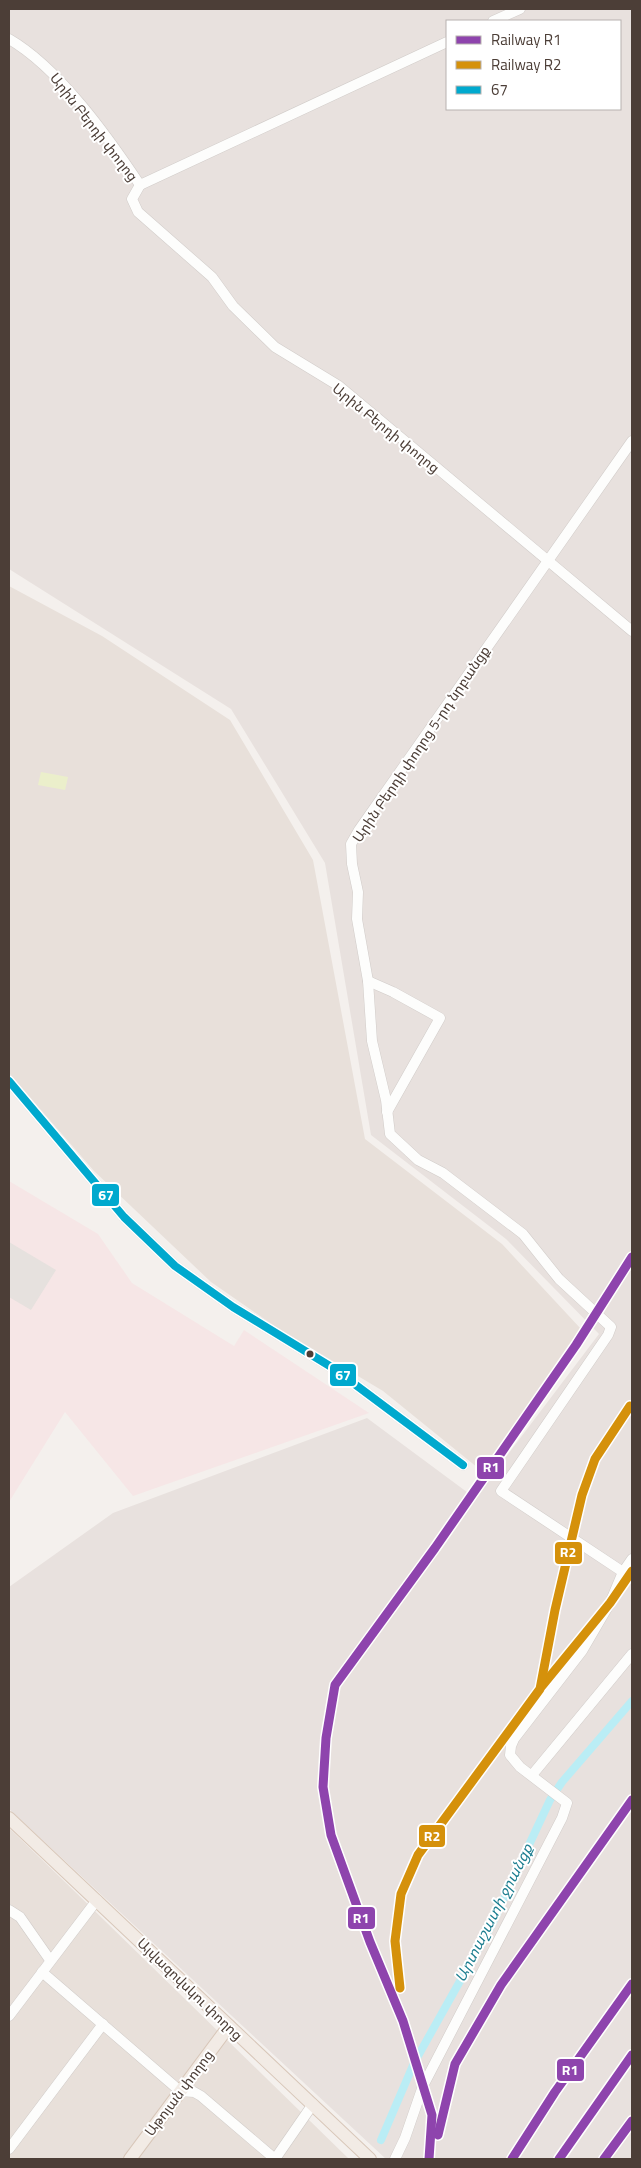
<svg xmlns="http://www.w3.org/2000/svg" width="641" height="2168" font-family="'Titillium Web','Noto Sans Armenian',sans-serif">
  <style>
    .residential { fill: #e8e0da }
    .industrial { fill: #e8e1de; fill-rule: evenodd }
    .medical { fill: #f6e6e6 }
    .green { fill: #ebefcb }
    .parking { fill: #e6e1de }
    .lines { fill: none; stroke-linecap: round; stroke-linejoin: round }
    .canal { stroke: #baedf5; stroke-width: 8 }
    .minor-casing { stroke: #d1ccc9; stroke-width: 11 }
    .major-casing { stroke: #d8c7b9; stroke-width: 14 }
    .minor { stroke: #fdfdfc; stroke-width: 10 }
    .major { stroke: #f2ebe5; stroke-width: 12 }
    .bus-1-casing { stroke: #fff; stroke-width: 11 }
    .bus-1 { stroke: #00a9ce; stroke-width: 8 }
    .rail-1-casing { stroke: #fff; stroke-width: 12 }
    .rail-2-casing { stroke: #fff; stroke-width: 12 }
    .rail-1 { stroke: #8e44ad; stroke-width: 9 }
    .rail-2 { stroke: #d5910b; stroke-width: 9 }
    .bus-dot { fill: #4c3e37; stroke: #fff; stroke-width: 2 }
    .labels { text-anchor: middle; stroke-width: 4; stroke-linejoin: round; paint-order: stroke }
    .street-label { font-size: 14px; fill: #4c3e37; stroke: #fff }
    .water-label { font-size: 15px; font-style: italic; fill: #1d7e90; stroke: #fff }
    .line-badge { stroke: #fff; stroke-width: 2 }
    .badge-label { font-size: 14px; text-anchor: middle; font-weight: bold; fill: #fff }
  </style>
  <rect width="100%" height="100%" fill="#f4f0ed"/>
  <g class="residential">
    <path d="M9 586 102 636 230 720 313 860 365 1139 502 1244 581 1329 483 1472 383 1391 276 1327 211 1282 94 1171 9 1073Z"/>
    <path d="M9 1828 63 1880 349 2159H9Z"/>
  </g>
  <path class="industrial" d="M9 9H632V2159H386L9 1809V1587L113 1513 367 1418 475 1498 599 1334 506 1239 371 1135 325 863 231 709 9 569ZM447 21H620V109H447Z"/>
  <path class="medical" d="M9 1181 98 1234 132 1283 234 1346 244 1330 369 1413 133 1496 65 1412 9 1502Z"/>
  <path class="green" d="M41 772 68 777 65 790 38 785Z"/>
  <path class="parking" d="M9 1242 56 1270 31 1310 9 1297Z"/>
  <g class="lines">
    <path class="canal" d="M381 2140 414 2063 491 1926 550 1800 562 1782 632 1701"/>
    <defs>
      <g id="minor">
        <path d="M493 21 520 9"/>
        <path d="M9 39C59 68 108 137 140 185"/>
        <path d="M140 185 132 199 138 212 212 277 233 306 275 347 339 386 632 631"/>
        <path d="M140 185 447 42"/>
        <path d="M368 981 393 992 440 1018 387 1112"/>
        <path d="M9 1081 124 1217 175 1266 233 1307 333 1368 463 1465"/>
        <path d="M623 1572 501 1491 608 1335 611 1327 559 1279 523 1234 443 1173 418 1160 390 1134 386 1100 372 1041 368 981 357 919 358 892 352 864 351 844 359 830 632 441"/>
        <path d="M532 1775 632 1654"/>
        <path d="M9 1910 20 1917 50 1960"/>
        <path d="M42 1972 180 2091 194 2092 201 2096 275 2159"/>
        <path d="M9 2016 97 1900"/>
        <path d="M9 2149 103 2024"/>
        <path d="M275 2159 313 2104"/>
        <path d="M395 2159 405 2138 423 2086 562 1818 567 1803 520 1767 510 1755 511 1746 514 1739 582 1651 610 1603 623 1572 632 1559"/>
      </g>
      <g id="major">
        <path d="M9 1818 370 2159"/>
        <path d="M130 2159 229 2026"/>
      </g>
    </defs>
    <use href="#minor" class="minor-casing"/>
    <use href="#major" class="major-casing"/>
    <use href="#minor" class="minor"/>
    <use href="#major" class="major"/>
    <defs>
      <path id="bus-1" d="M9 1081 124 1217 175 1266 233 1307 333 1368 463 1465"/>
    </defs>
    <use href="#bus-1" class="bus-1-casing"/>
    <use href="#bus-1" class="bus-1"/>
    <defs>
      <g id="rail-1">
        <path d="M438 2135 455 2064 501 1985 632 1800"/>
        <path d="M429 2159 432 2115 403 2021 370 1942 331 1835 323 1787 326 1738 335 1685 435 1548 576 1345 632 1257"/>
        <path d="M512 2159 555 2092 632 1984"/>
        <path d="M559 2159 632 2055"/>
        <path d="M604 2159 632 2121"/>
      </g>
      <g id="rail-2">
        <path d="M542 1686 610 1603 632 1571"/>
        <path d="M400 1988 395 1941 401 1894 418 1855 540 1689 555 1610 582 1495 595 1459 630 1406"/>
      </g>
    </defs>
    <use href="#rail-1" class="rail-1-casing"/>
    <use href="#rail-2" class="rail-2-casing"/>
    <use href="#rail-1" class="rail-1"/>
    <use href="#rail-2" class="rail-2"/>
  </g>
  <circle class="bus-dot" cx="310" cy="1354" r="4.5"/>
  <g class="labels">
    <g class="street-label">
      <text transform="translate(94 127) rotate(52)" y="5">Արին Բերդի փողոց</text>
      <text transform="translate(386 428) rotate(39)" y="5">Արին Բերդի փողոց</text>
      <text transform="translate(421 744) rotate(-56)" y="5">Արին Բերդի փողոց 5-րդ նրբանցք</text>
      <text transform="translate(190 1989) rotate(44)" y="5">Այվազովսկու փողոց</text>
      <text transform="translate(179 2093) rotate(-53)" y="5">Աթոյան փողոց</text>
    </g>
    <g class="water-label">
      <text transform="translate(494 1913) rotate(-63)" y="5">Արտաշատի ջրանցք</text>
    </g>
  </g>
  <g class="line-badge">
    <rect x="91" y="1183" width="29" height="24" rx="5" fill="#00a9ce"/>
    <rect x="329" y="1363" width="28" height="24" rx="5" fill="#00a9ce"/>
    <rect x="476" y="1456" width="29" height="24" rx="5" fill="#8e44ad"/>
    <rect x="554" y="1541" width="29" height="24" rx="5" fill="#d5910b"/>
    <rect x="418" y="1824" width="28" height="24" rx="5" fill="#d5910b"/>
    <rect x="347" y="1906" width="29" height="24" rx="5" fill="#8e44ad"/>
    <rect x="556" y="2058" width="29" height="24" rx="5" fill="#8e44ad"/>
  </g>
  <g class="badge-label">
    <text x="106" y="1200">67</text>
    <text x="343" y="1380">67</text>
    <text x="491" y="1472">R1</text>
    <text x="568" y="1557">R2</text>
    <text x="432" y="1841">R2</text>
    <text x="361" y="1923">R1</text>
    <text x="570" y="2075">R1</text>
  </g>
  <rect width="641" height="2168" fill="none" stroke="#4c3e37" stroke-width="20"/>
  <rect x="446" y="20" width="175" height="90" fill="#ffffff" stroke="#b7b2af"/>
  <rect x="456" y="36" width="25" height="8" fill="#8e44ad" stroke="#b7b2af"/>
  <text x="491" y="45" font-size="15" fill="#4c3e37">Railway R1</text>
  <rect x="456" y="61" width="25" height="8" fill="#d5910b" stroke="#b7b2af"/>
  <text x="491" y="70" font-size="15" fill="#4c3e37">Railway R2</text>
  <rect x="456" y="86" width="25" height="8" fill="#00a9ce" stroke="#b7b2af"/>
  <text x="491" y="95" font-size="15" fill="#4c3e37">67</text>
</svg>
